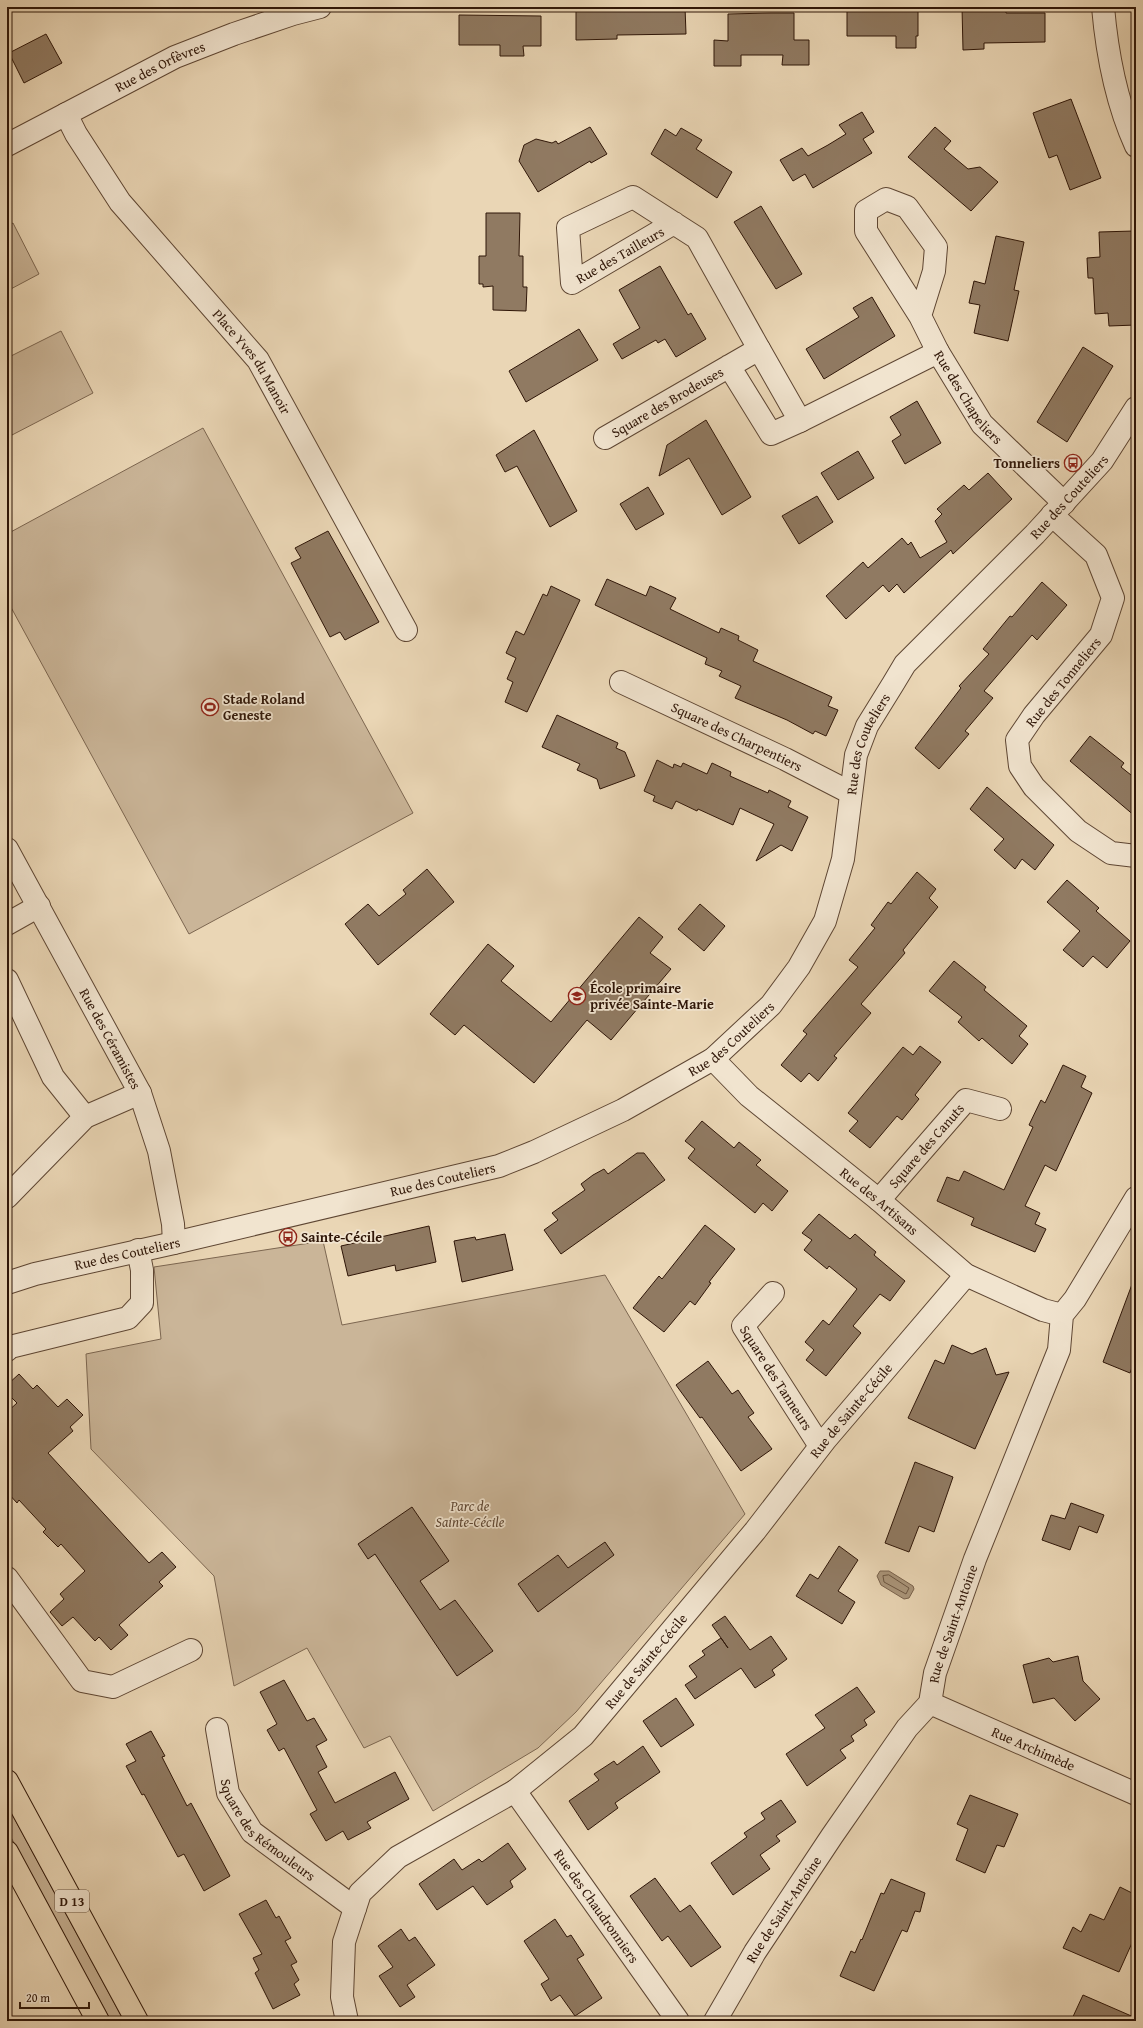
<svg xmlns="http://www.w3.org/2000/svg" width="1143" height="2028" font-family="'Gentium Book Plus',serif">
  <style>
    .green { fill: #cab598; stroke: #7c6650 }
    .water { fill: #aa957a; stroke: #79624c }
    .lines { fill: none; stroke-linecap: round; stroke-linejoin: round }
    .shore { stroke: #6c5641; stroke-width: 1 }
    .building { fill: #907a62; stroke: #2f1608 }
    .minor-casing { stroke: #5e4633; stroke-width: 24 }
    .major-casing { stroke: #2f1608; stroke-width: 24 }
    .minor { stroke: #f1e4cf; stroke-width: 22 }
    .major { stroke: #ead6b5; stroke-width: 22 }
    .labels { text-anchor: middle; stroke-width: 3.5; stroke-linejoin: round; paint-order: stroke }
    .shield { fill: #f1e4cf; stroke: #695444; stroke-width: 1 }
    .shield-label { font-size: 13px; font-weight: bold; fill: #2f1608 }
    .street-label { font-size: 14px; fill: #2f1608; stroke: #f1e4cf }
    .poi-label { font-size: 14px; font-weight: bold; fill: #2f1608; stroke: #f1e4cf; text-anchor: start }
    .park-label { font-size: 14px; font-style: italic; fill: #5e4633; stroke: #f1e4cf }
  </style>
  <rect width="100%" height="100%" fill="#ead6b5"/>
  <filter id="stains"><feTurbulence type="fractalNoise" baseFrequency=".005" numOctaves="4"/><feColorMatrix values="0 0 0 0 .2 0 0 0 0 .09 0 0 0 0 .02 0 0 0 .5 -.17"/></filter>
  <radialGradient id="worn" r=".72"><stop offset=".6" stop-color="#630" stop-opacity="0"/><stop offset="1" stop-color="#630" stop-opacity=".3"/></radialGradient>
  <g class="green">
    <path d="M13 223 39 274 7 291V226Z"/>
    <path d="M61 331 93 393 12 435 7 425V358Z"/>
    <path d="M203 428 413 813 189 934 7 600V534Z"/>
    <path d="M323 1241 342 1325 605 1275 745 1514 576 1712 538 1748 433 1811 390 1736 364 1748 307 1648 234 1686 214 1576 91 1449 86 1354 161 1339 154 1267Z"/>
    <path d="M7 1805 124 2021H111L7 1830Z"/>
  </g>
  <path class="water" d="M880 1571H889L913 1586 914 1589 909 1598 904 1599 881 1585 877 1576Z"/>
  <g class="lines">
    <path class="shore" d="M889 1575 909 1588 906 1594 884 1582 883 1576Z"/>
  </g>
  <g class="building">
    <path d="M685 7 686 34 617 35V39L576 40V8Z"/>
    <path d="M847 7H918V36H916V48H896V36H847Z"/>
    <path d="M962 7H1006V13H1045V42L984 43V49L963 50Z"/>
    <path d="M771 13H794V40H809V65H782L783 55H741V66H714V40L728 41V14Z"/>
    <path d="M459 15 541 16V46H523L524 56H500V45H459Z"/>
    <path d="M46 34 62 63 24 83 9 53Z"/>
    <path d="M1071 99 1101 178 1070 190 1057 155 1049 158 1033 113Z"/>
    <path d="M862 112 874 132 863 139 872 153 813 188 805 174 793 181 780 160 802 148 808 156 828 145 846 134 839 125Z"/>
    <path d="M590 127 607 154 591 163 590 161 538 192 519 161 524 145 536 139 552 143 556 141 558 144Z"/>
    <path d="M935 127 951 141 944 149 968 169 980 167 998 182 971 211 908 157Z"/>
    <path d="M681 128 702 140 696 149 732 172 717 198 651 154 665 129 676 136Z"/>
    <path d="M761 206 802 274 776 289 734 222Z"/>
    <path d="M486 213H520L519 256H523V287H527L526 311 493 310V286L483 287V284H479V256H486Z"/>
    <path d="M1134 231 1136 259V325L1109 326 1108 313 1095 314 1093 278H1088L1087 258 1100 257 1099 232Z"/>
    <path d="M996 236 1024 242 1014 290 1019 291 1008 341 974 333 980 305 969 303 974 281 985 284Z"/>
    <path d="M660 266 688 315 691 313 706 339 676 357 665 339 658 343 656 340 622 359 613 344 640 328 619 290Z"/>
    <path d="M872 297 895 336 824 379 806 349 859 317 853 308Z"/>
    <path d="M579 329 598 360 526 402 509 371Z"/>
    <path d="M1083 347 1113 366 1067 442 1037 422Z"/>
    <path d="M917 401 941 443 905 464 892 441 901 435 890 417Z"/>
    <path d="M706 420 751 497 722 515 689 458 659 476 667 445Z"/>
    <path d="M534 430 577 511 550 527 517 466 505 472 496 455Z"/>
    <path d="M858 451 874 478 838 500 821 473Z"/>
    <path d="M988 473 1012 499 953 554 951 550 904 593 897 584 889 592 883 585 846 619 826 596 863 562 868 568 902 538 908 545 911 542 920 558 947 542 935 521 942 514 937 509 964 485 969 490Z"/>
    <path d="M648 487 664 514 636 530 620 504Z"/>
    <path d="M817 496 833 522 799 544 782 516Z"/>
    <path d="M328 531 379 622 345 640 340 632 330 637 291 563 301 558 295 548Z"/>
    <path d="M607 579 646 596 650 586 676 598 670 609 719 633 721 628 739 636 738 640 758 650 753 661 832 697 828 706 838 710 826 736 815 731 813 734 787 720 735 698 741 686 719 676 722 671 705 664 707 658 595 605Z"/>
    <path d="M1042 582 1067 605 1037 640 1032 635 984 691 993 698 965 731 969 734 939 769 915 748 961 688 959 686 989 654 983 649 1010 616 1012 617Z"/>
    <path d="M551 586 580 600 527 712 505 702 513 682 507 679 516 658 506 653 516 631 524 635 543 594 547 596Z"/>
    <path d="M557 715 618 743 616 748 625 752 635 776 600 789 597 779 577 770 580 764 542 747Z"/>
    <path d="M1090 736 1124 763 1121 767 1136 779V817L1070 761Z"/>
    <path d="M657 760 673 768 674 764 681 767 683 763 707 774 712 763 731 772 730 776 768 793 769 790 791 801 788 807 808 817 792 851 781 845 756 861 774 824 740 808 733 825 698 809 697 811 676 801 672 809 653 801 655 796 644 791Z"/>
    <path d="M987 787 1054 845 1035 870 1022 859 1015 869 994 850 1004 839 970 809Z"/>
    <path d="M427 869 454 902 378 965 345 924 368 904 379 916 406 894 403 890Z"/>
    <path d="M917 872 936 889 929 898 938 907 903 950 905 953 861 1004 871 1013 834 1056 837 1058 818 1081 809 1073 801 1082 781 1065 807 1034 803 1031 858 967 849 960 875 928 871 925 888 902 891 904Z"/>
    <path d="M1067 880 1099 908 1096 911 1130 941 1107 968 1093 956 1083 967 1063 950 1080 931 1047 902Z"/>
    <path d="M700 904 725 926 704 951 678 929Z"/>
    <path d="M639 917 663 937 650 953 671 969 611 1040 587 1020 534 1083 464 1025 455 1035 430 1014 488 944 514 966 501 981 551 1022Z"/>
    <path d="M954 961 986 987 984 990 1027 1026 1019 1036 1028 1044 1012 1064 982 1038 979 1041 968 1031 958 1022 962 1017 929 991Z"/>
    <path d="M920 1046 941 1062 915 1095 919 1099 902 1120 897 1116 870 1148 849 1131 858 1121 848 1113 903 1047 913 1055Z"/>
    <path d="M1063 1065 1086 1076 1081 1087 1092 1093 1056 1171 1045 1165 1025 1206 1040 1213 1035 1224 1046 1229 1035 1252 971 1225 974 1218 937 1201 947 1177 959 1181 964 1171 1004 1190 1033 1127 1029 1125 1041 1100 1045 1103Z"/>
    <path d="M702 1121 734 1148 739 1142 761 1160 756 1165 788 1191 772 1211 763 1203 755 1213 688 1158 695 1149 685 1141Z"/>
    <path d="M637 1153H644L665 1180 561 1254 544 1230 558 1220 552 1213 585 1190 581 1184 593 1175 604 1169 608 1174Z"/>
    <path d="M819 1214 850 1239 855 1234 876 1252 874 1255 905 1281 890 1301 880 1294 853 1326 861 1333 826 1376 806 1360 814 1350 805 1342 823 1320 829 1325 857 1289 829 1266 827 1269 804 1250 812 1240 802 1233Z"/>
    <path d="M705 1225 735 1249 709 1282 711 1283 695 1305 690 1301 664 1332 633 1308 659 1276 662 1279Z"/>
    <path d="M429 1226 436 1262 396 1271 395 1265 348 1276 341 1246Z"/>
    <path d="M505 1234 513 1270 462 1282 454 1241 475 1237 476 1240Z"/>
    <path d="M1134 1279H1136V1357L1130 1373 1103 1362Z"/>
    <path d="M952 1345 972 1354 986 1348 996 1375 1009 1372 975 1449 908 1418 935 1360 944 1364Z"/>
    <path d="M708 1361 732 1394 738 1390 746 1402 754 1413 748 1417 772 1449 741 1471 702 1417 700 1418 676 1385Z"/>
    <path d="M19 1374 33 1389 37 1385 58 1407 67 1399 83 1415 70 1427 73 1431 48 1453 149 1563 162 1552 176 1567 159 1582 163 1586 119 1625 128 1635 111 1650 99 1637 95 1641 73 1617 62 1626 50 1612 64 1599 60 1594 85 1571 61 1544 58 1547 43 1532 46 1529 19 1500 17 1503 7 1492V1412L17 1403 7 1393V1385Z"/>
    <path d="M915 1462 953 1477 934 1532 919 1526 909 1552 885 1543Z"/>
    <path d="M1071 1503 1104 1515 1097 1533 1079 1526 1070 1550 1042 1540 1051 1515 1065 1519Z"/>
    <path d="M412 1507 449 1561 420 1581 440 1610 455 1600 493 1651 457 1676 375 1554 368 1559 358 1544Z"/>
    <path d="M605 1542 614 1555 538 1612 518 1584 558 1555 568 1568Z"/>
    <path d="M839 1546 858 1560 838 1591 855 1602 842 1624 796 1596 810 1574 818 1579Z"/>
    <path d="M725 1616 750 1650 771 1636 787 1659 772 1670 775 1675 755 1688 741 1668 695 1699 685 1685 697 1677 689 1666 705 1655 702 1651 721 1638 728 1648 712 1625Z"/>
    <path d="M1078 1656 1083 1681 1100 1699 1075 1721 1054 1698 1033 1703 1023 1665 1049 1658 1053 1662Z"/>
    <path d="M284 1680 307 1721 314 1718 327 1740 316 1746 327 1767 318 1772 335 1803 395 1772 409 1799 367 1822 371 1828 348 1840 343 1831 326 1841 310 1814 317 1810 284 1748 279 1751 267 1730 277 1724 260 1692Z"/>
    <path d="M857 1687 875 1712 864 1720 867 1725 851 1736 854 1741 840 1750 846 1758 807 1786 786 1754 825 1728 815 1715Z"/>
    <path d="M676 1698 694 1725 661 1747 643 1721Z"/>
    <path d="M151 1731 165 1756 162 1757 187 1806 191 1803 230 1876 204 1891 184 1854 178 1857 144 1794 142 1795 126 1766 136 1761 126 1744Z"/>
    <path d="M643 1746 660 1772 615 1803 618 1808 588 1830 569 1801 599 1780 594 1774 614 1761 617 1765Z"/>
    <path d="M970 1795 1018 1814 1004 1847 997 1845 985 1873 956 1860 968 1829 957 1824Z"/>
    <path d="M781 1800 796 1822 776 1836 780 1841 760 1855 770 1869 733 1895 711 1863 747 1837 744 1833 765 1819 761 1813Z"/>
    <path d="M508 1843 526 1869 510 1881 513 1887 487 1905 473 1886 437 1910 419 1884 454 1859 462 1870 479 1859 482 1862Z"/>
    <path d="M655 1878 680 1912 690 1905 721 1947 691 1967 668 1936 662 1941 630 1896Z"/>
    <path d="M891 1879 925 1893 920 1912 915 1911 907 1932 902 1930 874 1991 840 1976 851 1951 855 1953 861 1939 862 1940 881 1893 884 1894Z"/>
    <path d="M1120 1887 1134 1894 1136 1934 1119 1972 1063 1948 1073 1927 1081 1932 1090 1914 1104 1920Z"/>
    <path d="M266 1900 276 1918 279 1916 291 1938 285 1941 297 1962 291 1965 299 1980 294 1984 300 1995 273 2009 255 1973 259 1970 253 1958 262 1954 239 1914Z"/>
    <path d="M555 1919 567 1937 571 1935 584 1955 577 1959 602 1998 575 2016 560 1995 551 2001 541 1984 549 1979 524 1941Z"/>
    <path d="M401 1929 409 1941 415 1937 435 1965 407 1985 415 1997 400 2007 379 1976 393 1967 378 1946Z"/>
    <path d="M1083 1995 1136 2018V2021H1071Z"/>
  </g>
  <g class="lines">
    <defs>
      <g id="minor">
        <path d="M1103 7C1107 53 1117 104 1136 146"/>
        <path id="s1" d="M66 114 76 134 120 202 258 360 406 630"/>
        <path id="s2" d="M7 145 175 57 234 34 293 14 320 7"/>
        <path d="M674 223 572 283 568 228 633 197 697 238 759 349"/>
        <path id="s3" d="M920 316 934 271 936 247 907 207 886 199 866 211V231L920 316 938 352 982 424 1064 503"/>
        <path d="M800 421 938 352"/>
        <path id="s4" d="M605 438 759 349 800 421 771 434 729 366"/>
        <path d="M1052 515 1096 555 1113 598 1101 635 1034 715 1017 740 1020 766 1034 787 1078 831 1111 853 1136 856"/>
        <path id="s5" d="M621 682 785 759 851 793"/>
        <path id="s6" d="M7 849 140 1093 159 1151 173 1224 174 1243"/>
        <path d="M7 924 39 906"/>
        <path d="M7 980 53 1077 85 1117"/>
        <path id="s7" d="M713 1059 749 1096 879 1200 966 1275 1043 1310 1062 1315"/>
        <path d="M7 1197 85 1117 140 1093"/>
        <path id="s8" d="M879 1200 966 1100 1000 1109"/>
        <path id="s9" d="M7 1283 35 1274 174 1243 499 1166 534 1152 623 1110 713 1059 771 1005 799 967 825 921 843 859 856 755 867 726 893 684 905 664 1035 534 1102 461 1136 408"/>
        <path id="s10" d="M773 1293 743 1326 820 1446"/>
        <path d="M7 1350 10 1347 128 1318 142 1303V1270L138 1250"/>
        <path d="M7 1578 82 1681 113 1687 191 1650"/>
        <path id="s11" d="M930 1703 1136 1794"/>
        <path id="s12" d="M217 1729 228 1793 252 1832 355 1908"/>
        <path id="s13" d="M515 1791 678 2021"/>
        <path id="s14" d="M347 2021 342 1997 344 1942 360 1893 398 1857 515 1791 583 1736 755 1531 826 1439 966 1275"/>
        <path id="s15" d="M715 2021 755 1952 832 1836 907 1728 930 1703 935 1673 975 1559 1059 1350 1062 1315 1075 1299 1136 1198"/>
      </g>
      <g id="major">
        <path d="M7 1781 137 2021"/>
        <path d="M7 1852 98 2021"/>
      </g>
    </defs>
    <use href="#minor" class="minor-casing"/>
    <use href="#major" class="major-casing"/>
    <use href="#minor" class="minor"/>
    <use href="#major" class="major"/>
  </g>
  <defs>
    <symbol id="bus-ring" viewBox="-11 -11 22 22"><circle r="9.5" fill="#f1e4cf" stroke="#8f2418" stroke-width="1.5"/><path d="M-5-6H5V4H4V6H2V4H-2V6H-4V4H-5ZM-3.5-4V0h7V-4ZM-3.5 1.2v1.5H-2V1.2ZM2 1.2v1.5H3.5V1.2Z" fill="#8f2418"/></symbol>
    <symbol id="stadium-ring" viewBox="-11 -11 22 22"><circle r="9.5" fill="#f1e4cf" stroke="#8f2418" stroke-width="1.5"/><path d="M0-5a6.5 5 0 1 0 0 10a6.5 5 0 1 0 0-10ZM-3.5-1.8h7v3.6h-7Z" fill="#8f2418"/></symbol>
    <symbol id="school-ring" viewBox="-11 -11 22 22"><circle r="9.5" fill="#f1e4cf" stroke="#8f2418" stroke-width="1.5"/><path d="M0-5L7-2L0 1L-7-2ZM-4 1L0 2.5L4 1V4Q0 6-4 4Z" fill="#8f2418"/></symbol>
  </defs>
  <g fill-rule="evenodd">
    <use href="#bus-ring" x="1063" y="453" width="20" height="20"/>
    <use href="#stadium-ring" x="200" y="697" width="20" height="20"/>
    <use href="#school-ring" x="567" y="986" width="20" height="20"/>
    <use href="#bus-ring" x="278" y="1227" width="20" height="20"/>
  </g>
  <g class="labels">
    <rect class="shield" x="55" y="1890" width="34" height="22" rx="3"/>
    <g class="shield-label">
      <text x="72" y="1906">D 13</text>
    </g>
    <g class="street-label">
      <text dy="5" stroke="none"><textPath href="#s2" startOffset="172">Rue des Orfèvres</textPath></text>
      <text transform="translate(620 255) rotate(-30)" y="5">Rue des Tailleurs</text>
      <text dy="5" stroke="none"><textPath href="#s1" startOffset="311">Place Yves du Manoir</textPath></text>
      <text dy="5" stroke="none"><textPath href="#s3" startOffset="382">Rue des Chapeliers</textPath></text>
      <text dy="5" stroke="none"><textPath href="#s4" startOffset="72">Square des Brodeuses</textPath></text>
      <text dy="5" stroke="none"><textPath href="#s9" startOffset="1432">Rue des Couteliers</textPath></text>
      <text transform="translate(1063 682) rotate(-51)" y="5">Rue des Tonneliers</text>
      <text dy="5" stroke="none"><textPath href="#s5" startOffset="128">Square des Charpentiers</textPath></text>
      <text dy="5" stroke="none"><textPath href="#s9" startOffset="1108">Rue des Couteliers</textPath></text>
      <text dy="5" stroke="none"><textPath href="#s9" startOffset="772">Rue des Couteliers</textPath></text>
      <text dy="5" stroke="none"><textPath href="#s6" startOffset="216">Rue des Céramistes</textPath></text>
      <text dy="5" stroke="none"><textPath href="#s8" startOffset="72">Square des Canuts</textPath></text>
      <text dy="5" stroke="none"><textPath href="#s9" startOffset="448">Rue des Couteliers</textPath></text>
      <text dy="5" stroke="none"><textPath href="#s7" startOffset="219">Rue des Artisans</textPath></text>
      <text dy="5" stroke="none"><textPath href="#s9" startOffset="124">Rue des Couteliers</textPath></text>
      <text dy="5" stroke="none"><textPath href="#s10" startOffset="106">Square des Tanneurs</textPath></text>
      <text dy="5" stroke="none"><textPath href="#s14" startOffset="827">Rue de Sainte-Cécile</textPath></text>
      <text dy="5" stroke="none"><textPath href="#s15" startOffset="467">Rue de Saint-Antoine</textPath></text>
      <text dy="5" stroke="none"><textPath href="#s14" startOffset="503">Rue de Sainte-Cécile</textPath></text>
      <text dy="5" stroke="none"><textPath href="#s11" startOffset="113">Rue Archimède</textPath></text>
      <text dy="5" stroke="none"><textPath href="#s12" startOffset="119">Square des Rémouleurs</textPath></text>
      <text dy="5" stroke="none"><textPath href="#s13" startOffset="141">Rue des Chaudronniers</textPath></text>
      <text dy="5" stroke="none"><textPath href="#s15" startOffset="131">Rue de Saint-Antoine</textPath></text>
    </g>
    <g class="poi-label">
      <text x="1060" y="468" text-anchor="end">Tonneliers</text>
      <text x="223" y="704">Stade Roland<tspan x="223" dy="16">Geneste</tspan></text>
      <text x="590" y="993">École primaire<tspan x="590" dy="16">privée Sainte-Marie</tspan></text>
      <text x="301" y="1242">Sainte-Cécile</text>
    </g>
    <g class="park-label">
      <text x="470" y="1511">Parc de<tspan x="470" dy="16">Sainte-Cécile</tspan></text>
    </g>
  </g>
  <rect width="1143" height="2028" fill="none" stroke="#ead6b5" stroke-width="24"/>
  <rect x="8" y="8" width="1127" height="2012" fill="none" stroke="#2f1608" stroke-width="2"/>
  <rect x="12" y="12" width="1119" height="2004" fill="none" stroke="#2f1608"/>
  <path d="M20 2002v6h69v-6" fill="none" stroke="#2f1608" stroke-width="2"/>
  <text x="26" y="2002" font-size="12" fill="#2f1608" stroke="#f1e4cf" stroke-width="3" paint-order="stroke">20 m</text>
  <rect width="100%" height="100%" filter="url(#stains)"/>
  <rect width="100%" height="100%" fill="url(#worn)"/>
</svg>
